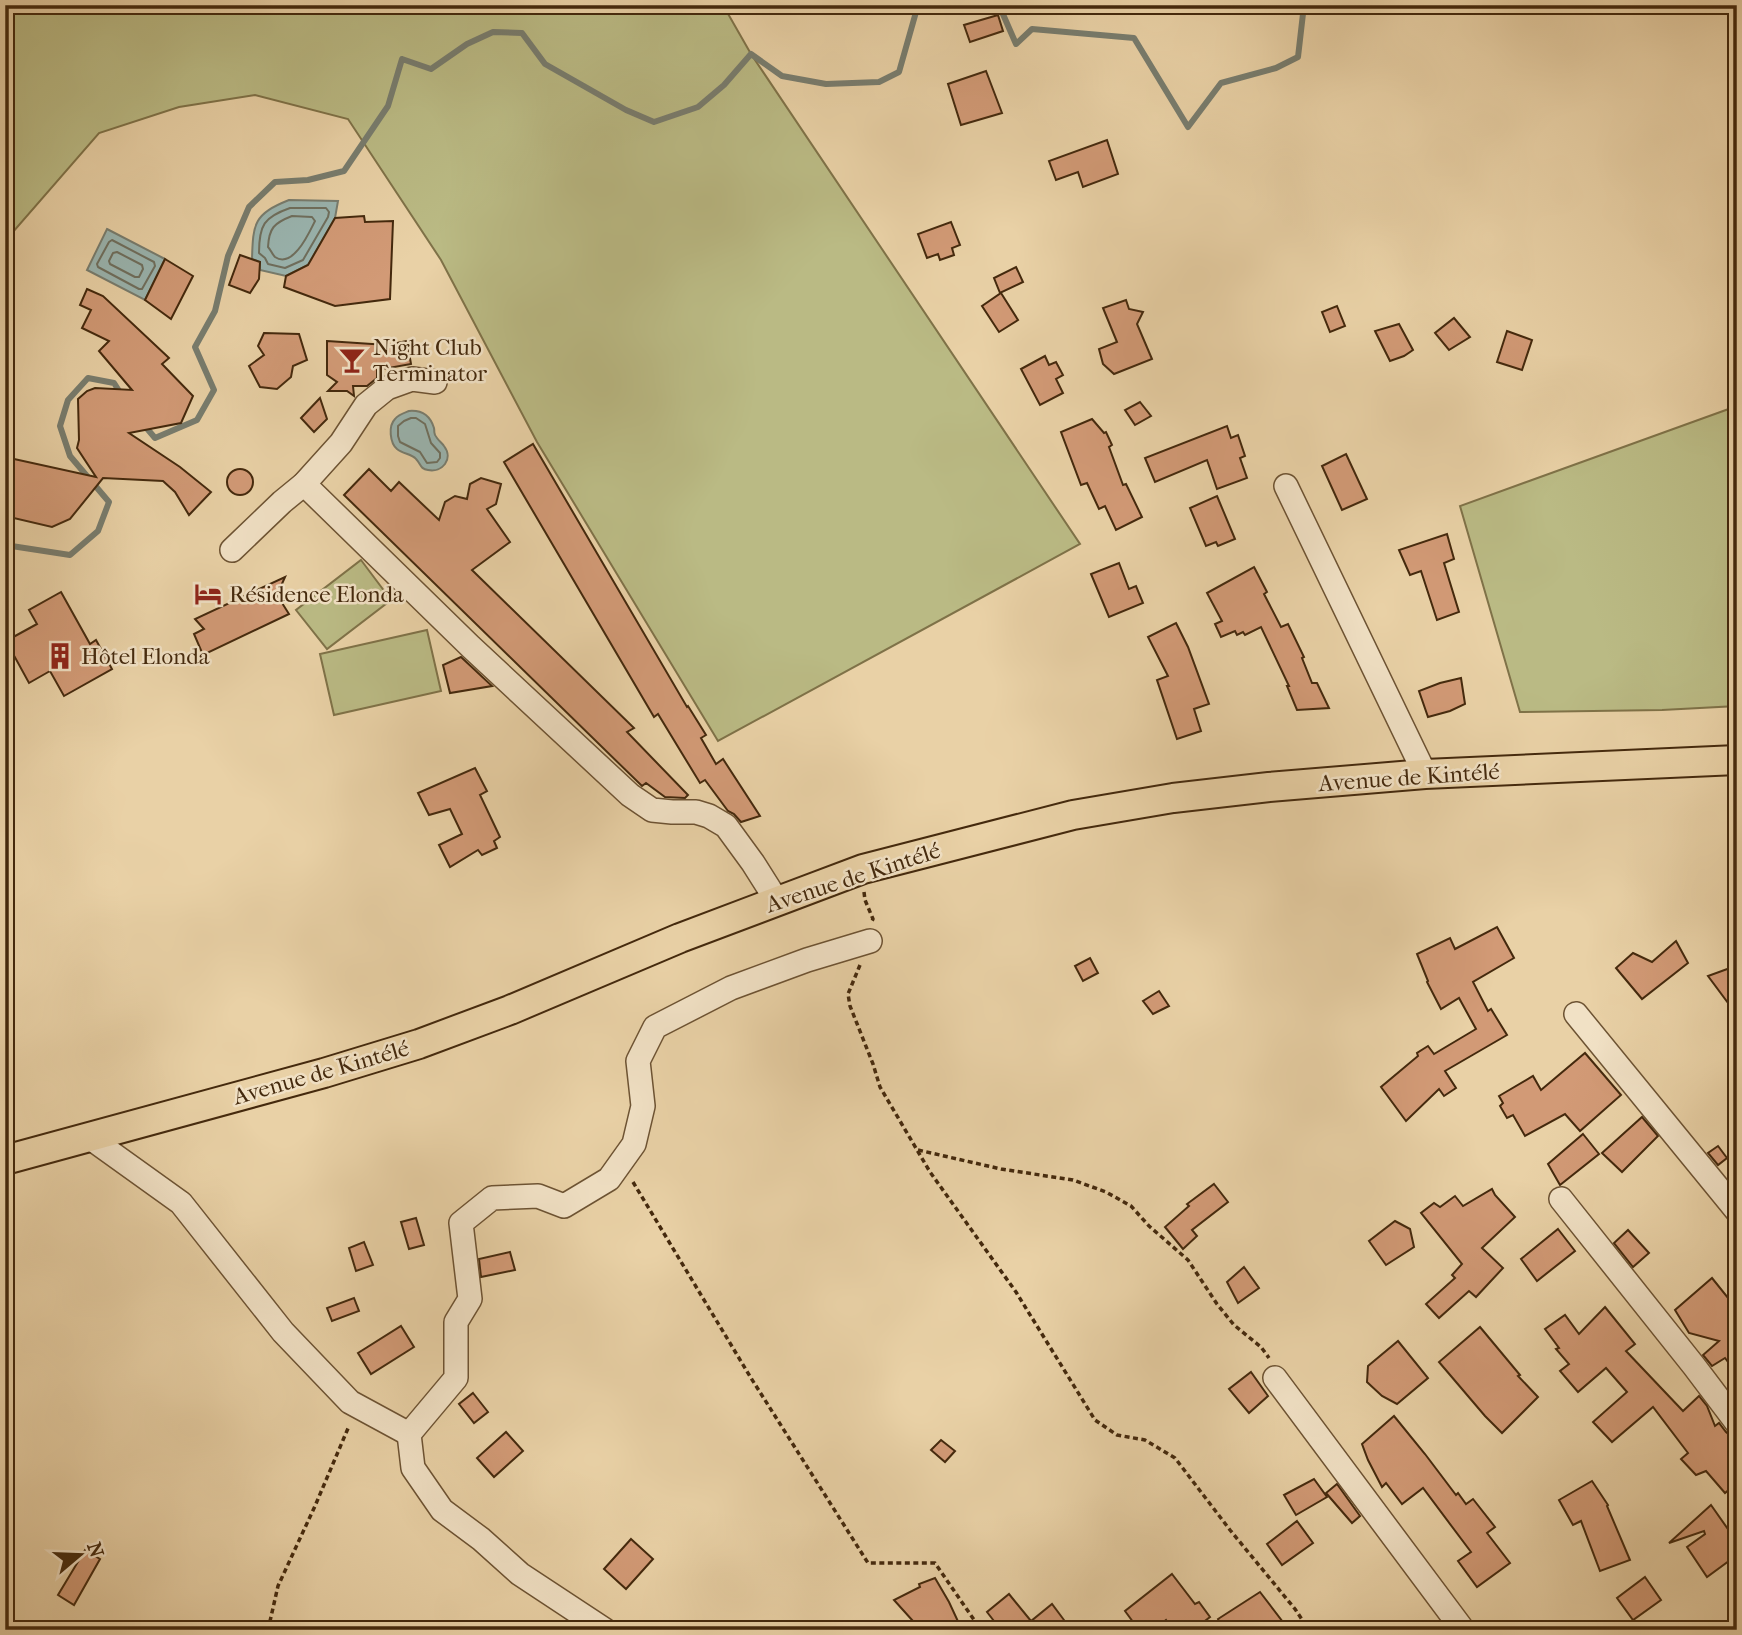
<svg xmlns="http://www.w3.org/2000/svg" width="1742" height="1635" font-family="'IM FELL French Canon',serif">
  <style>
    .green { fill: #baba84; stroke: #7f7248; stroke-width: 2 }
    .water { fill: #9ab5b0; stroke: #787d6f; stroke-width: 2 }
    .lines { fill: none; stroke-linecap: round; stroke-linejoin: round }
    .shore { stroke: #6f6f5e; stroke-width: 2 }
    .stream { stroke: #787d6f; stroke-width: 6 }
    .building { fill: #d29a76; stroke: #44290d; stroke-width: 2 }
    .minor-casing { stroke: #6d5333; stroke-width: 26 }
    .major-casing { stroke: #44290d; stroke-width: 32 }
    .path { stroke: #44290d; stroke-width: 3.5; stroke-dasharray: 5 3.5; stroke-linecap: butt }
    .minor { stroke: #f1e1c5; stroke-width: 23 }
    .major { stroke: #e9d1a6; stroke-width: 28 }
    .labels { text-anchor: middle; stroke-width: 5; stroke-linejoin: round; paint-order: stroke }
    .poi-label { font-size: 23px; fill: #44290d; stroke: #f1e1c5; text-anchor: start }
    .street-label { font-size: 23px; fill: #44290d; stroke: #f1e1c5 }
  </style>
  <rect width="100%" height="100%" fill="#e9d1a6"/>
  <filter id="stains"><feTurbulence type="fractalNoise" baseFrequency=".00286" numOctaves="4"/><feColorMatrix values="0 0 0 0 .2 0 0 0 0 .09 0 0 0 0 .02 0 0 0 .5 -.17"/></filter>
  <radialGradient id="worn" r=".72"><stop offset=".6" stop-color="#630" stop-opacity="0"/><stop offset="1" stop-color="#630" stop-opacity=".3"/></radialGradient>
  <g class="green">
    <path d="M5 5H723L751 54 1080 544 718 741 537 442 441 260 348 119 255 95 179 107 99 133 12 233 5 248Z"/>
    <path d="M1737 406V706L1662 710 1520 712 1460 506Z"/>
    <path d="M361 560 391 600 327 649 296 610Z"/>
    <path d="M427 630 441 691 334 715 320 654Z"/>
  </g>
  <g class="water">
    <path d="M289 200 338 201 335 218 308 265 286 276 260 270V262L252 259C253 223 254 214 289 200Z"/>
    <path d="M107 229 165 259 145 300 87 270Z"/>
    <path d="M409 411C421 410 430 415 434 428 435 434 433 433 437 438 439 441 442 443 444 446 454 459 442 473 428 470 420 469 421 464 416 459 412 454 403 454 397 449 390 443 388 426 395 419 398 415 404 413 409 411Z"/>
  </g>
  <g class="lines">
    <g class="shore">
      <path d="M290 208H326L329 212 328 217 303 260 285 268 268 264 265 258 259 253C259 225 264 217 290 208Z"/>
      <path d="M292 216 312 217 315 221C309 233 293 269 275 257 272 254 271 250 268 247 269 228 274 223 292 216Z"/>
      <path d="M112 240 154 262 155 266 142 289H139L98 267 97 264 109 242Z"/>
      <path d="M117 252 142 265 143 269 139 277H135L110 264 109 261 113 253Z"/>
      <path d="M411 418H416L425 424 431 443 440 453V458L437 462 427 463 420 452 400 442 398 436V426L404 421Z"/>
    </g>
    <g class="stream">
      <path d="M1004 5 1002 12 1016 44 1032 29 1134 38 1188 127 1221 83 1276 68 1298 57 1304 5"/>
      <path d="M144 425 155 438 197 420 214 390 195 347 215 311 228 256 249 207 275 182 308 180 344 171 388 106 402 59 431 69 467 44 493 32 522 33 545 64 626 110 654 122 698 107 724 85 751 54 782 76 826 84 879 82 899 72 918 5"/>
      <path d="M5 545 70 555 98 531 109 502 70 456 60 426 68 400 88 378 114 383 121 394"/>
    </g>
  </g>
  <g class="building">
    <path d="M998 15 1003 31 970 42 964 25Z"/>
    <path d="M986 71 1002 113 961 125 948 84Z"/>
    <path d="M1107 140 1118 174 1083 187 1078 172 1056 180 1049 161Z"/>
    <path d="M364 216 365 222 393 221 390 299 335 306 284 287 286 276 308 265 335 218Z"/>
    <path d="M951 222 960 245 952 248 954 255 940 260 938 254 927 258 918 234Z"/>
    <path d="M240 255 260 262 259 279 250 293 229 285Z"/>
    <path d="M165 259 193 276 171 319 145 300Z"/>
    <path d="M1016 267 1023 282 1000 293 994 278Z"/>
    <path d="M87 289 103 296 169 358 162 364 193 396 181 423 129 433 180 467 211 492 189 515 175 492 163 481 103 478 70 519 52 527 5 516V457L96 477 77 448 79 440 78 399 87 391 95 388 132 390 99 351 109 341 82 328 91 310 80 305Z"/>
    <path d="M1001 293 1018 320 999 332 982 306Z"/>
    <path d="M1126 300 1129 309 1143 312 1137 324 1152 359 1114 374 1103 364 1099 349 1117 342 1103 308Z"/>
    <path d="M1337 306 1345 326 1330 332 1322 312Z"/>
    <path d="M1454 318 1470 337 1449 350 1435 333Z"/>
    <path d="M1399 324 1413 350 1404 356 1390 361 1375 331Z"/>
    <path d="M1507 331 1532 340 1522 370 1497 362Z"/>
    <path d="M264 333 299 334 307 360 293 366 291 377 277 389 260 387 249 366 264 355 258 346Z"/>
    <path d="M327 341 387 345 407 341 411 364 377 370V378L367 386H353L354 396 347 391H328L337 382 327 375Z"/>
    <path d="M1045 356 1049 365 1056 362 1063 375 1056 379 1063 393 1040 405 1021 369Z"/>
    <path d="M320 398 327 419 314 432 301 418Z"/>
    <path d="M1140 402 1151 416 1135 425 1125 410Z"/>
    <path d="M1092 419 1104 433 1106 432 1112 445 1109 447 1123 485 1126 484 1142 517 1116 530 1105 506 1099 509 1087 483 1081 485 1061 432Z"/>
    <path d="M1227 426 1231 438 1238 435 1245 456 1240 458 1247 478 1217 489 1207 460 1155 482 1145 458Z"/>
    <path d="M533 444 687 707 688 706 706 735 701 738 716 764 723 759 760 816 741 822 734 814 728 811 705 780 700 783 658 714 654 717 504 462Z"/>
    <path d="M1346 454 1367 499 1342 510 1322 466Z"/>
    <path d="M369 469 391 491 399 482 439 520 445 502 455 496 467 499 470 484 481 478 501 484 496 504 487 509 510 542 472 570 634 728 627 732 688 795 685 798 665 797 646 783 642 786 344 495Z"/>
    <circle cx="240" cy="482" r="13"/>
    <path d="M1217 496 1235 539 1218 546 1216 542 1206 546 1190 508Z"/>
    <path d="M1447 534 1454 559 1444 563 1459 612 1437 620 1421 571 1410 575 1399 550Z"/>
    <path d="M1119 563 1129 589 1136 586 1143 603 1109 617 1091 574Z"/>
    <path d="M1254 567 1267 592 1264 594 1281 627 1288 624 1304 657 1302 658 1312 683H1317L1329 708 1297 710 1287 686H1289L1261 627 1245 635 1243 632 1237 635 1235 631 1221 637 1215 624 1222 621 1207 593Z"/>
    <path d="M285 577 277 595 289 614 203 655 194 634 204 629 195 619Z"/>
    <path d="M61 592 90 644 96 640 112 669 64 696 50 671 29 683 6 641 37 624 29 610Z"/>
    <path d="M1176 623 1188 647 1209 704 1194 709 1201 731 1177 739 1157 680 1168 676 1148 637Z"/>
    <path d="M461 657 492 686 450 693 443 665Z"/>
    <path d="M1461 678 1465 704 1450 711 1428 717 1419 691 1440 683Z"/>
    <path d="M475 768 487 791 480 795 500 837 494 841 497 848 482 855 478 850 450 867 439 845 462 834 450 809 429 815 418 793Z"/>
    <path d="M1497 927 1514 958 1473 982 1488 1011 1491 1009 1507 1035 1445 1071 1456 1088 1444 1096 1439 1089 1406 1121 1381 1087 1418 1056 1417 1053 1428 1046 1434 1054 1476 1029 1459 998 1441 1009 1427 982 1428 981 1417 954 1450 938 1455 949Z"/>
    <path d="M1676 941 1688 963 1642 999 1616 968 1633 953 1652 962Z"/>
    <path d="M1090 958 1098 973 1083 981 1075 966Z"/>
    <path d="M1730 968 1737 981V1015L1708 976Z"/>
    <path d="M1159 991 1169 1006 1153 1014 1143 1001Z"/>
    <path d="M1585 1053 1621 1095 1580 1131 1565 1114 1525 1136 1513 1115 1507 1118 1500 1106 1503 1103 1499 1096 1533 1076 1541 1090Z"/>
    <path d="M1642 1117 1658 1136 1622 1172 1602 1153Z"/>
    <path d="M1583 1134 1599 1154 1560 1185 1548 1164Z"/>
    <path d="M1718 1146 1727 1158 1718 1165 1708 1153Z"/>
    <path d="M1214 1184 1228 1202 1192 1230 1197 1236 1183 1249 1165 1227 1189 1206 1187 1204Z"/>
    <path d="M1492 1189 1495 1195 1515 1217 1482 1248 1503 1268 1476 1297 1469 1291 1439 1318 1426 1304 1455 1278 1452 1275 1462 1264 1421 1213 1434 1203 1440 1207 1455 1196 1463 1206Z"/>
    <path d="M416 1218 424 1245 409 1249 401 1222Z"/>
    <path d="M1395 1221 1410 1229 1414 1247 1386 1265 1369 1241Z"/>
    <path d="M1558 1229 1575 1251 1537 1281 1521 1259Z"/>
    <path d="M1628 1230 1649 1253 1633 1267 1614 1243Z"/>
    <path d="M364 1242 373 1265 356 1271 349 1248Z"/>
    <path d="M510 1252 515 1270 481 1277 479 1259Z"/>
    <path d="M1244 1267 1259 1288 1238 1303 1227 1282Z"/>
    <path d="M1712 1278 1737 1309V1316L1730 1324 1734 1329 1737 1327V1374L1725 1358 1712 1366 1703 1355 1719 1341 1689 1333 1675 1310Z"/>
    <path d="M354 1298 359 1311 332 1321 327 1308Z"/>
    <path d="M1605 1307 1635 1344 1626 1351 1683 1411 1699 1396 1707 1406 1715 1426 1719 1423 1726 1432 1731 1436 1737 1437V1453L1730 1467 1737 1476V1483L1725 1493 1706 1471 1696 1475 1681 1459 1688 1453 1653 1407 1612 1442 1593 1422 1627 1392 1606 1368 1578 1392 1560 1371 1569 1364 1556 1349 1559 1348 1545 1329 1565 1315 1579 1334Z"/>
    <path d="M401 1326 414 1347 371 1374 358 1353Z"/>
    <path d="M1480 1327 1520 1375 1518 1376 1538 1397 1502 1433 1485 1416 1439 1362Z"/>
    <path d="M1398 1341 1428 1378 1397 1404 1382 1396 1367 1382 1368 1366Z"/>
    <path d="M1251 1372 1268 1396 1249 1413 1229 1389Z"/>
    <path d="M473 1393 488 1412 474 1423 459 1404Z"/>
    <path d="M1394 1416 1425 1454 1456 1495 1458 1493 1466 1504 1473 1499 1495 1527 1487 1533 1510 1563 1477 1587 1458 1561 1471 1552 1423 1488 1402 1504 1386 1483 1382 1487 1368 1460 1362 1444Z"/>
    <path d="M506 1432 523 1451 494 1477 477 1458Z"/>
    <path d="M941 1440 955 1451 945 1462 931 1450Z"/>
    <path d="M1314 1479 1327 1497 1296 1515 1284 1495Z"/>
    <path d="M1592 1481 1608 1505 1607 1506 1630 1560 1600 1571 1581 1521 1573 1525 1559 1500Z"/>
    <path d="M1337 1484 1360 1516 1352 1523 1326 1493Z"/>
    <path d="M1711 1505 1737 1542V1555L1707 1577 1687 1547 1705 1534 1704 1531 1669 1543Z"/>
    <path d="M1297 1521 1313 1543 1282 1565 1267 1544Z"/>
    <path d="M631 1539 653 1559 626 1589 604 1569Z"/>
    <path d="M85 1550 100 1559 74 1605 58 1595Z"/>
    <path d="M1172 1574 1195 1604 1199 1602 1210 1617 1193 1630H1173L1166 1620 1153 1630H1139L1125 1611Z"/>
    <path d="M1645 1577 1661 1600 1633 1620 1617 1598Z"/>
    <path d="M935 1578 949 1602 962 1630H921L894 1600 920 1587 919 1584Z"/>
    <path d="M1260 1592 1289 1630H1223L1218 1619Z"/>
    <path d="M1009 1594 1031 1621 1052 1604 1064 1620 1053 1630H1001L987 1612Z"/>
  </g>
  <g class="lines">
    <defs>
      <g id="minor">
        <path d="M304 484 471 647 630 795 652 810 672 812H696L709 816 726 826 753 863 777 901"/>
        <path d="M1286 486 1425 774"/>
        <path d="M232 550 282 502 304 484 341 443 366 405 387 388 412 379 435 382"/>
        <path d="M1576 1014 1737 1211"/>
        <path d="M89 1137 181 1203 283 1332 350 1402 409 1434"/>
        <path d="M1561 1199 1694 1366 1737 1423"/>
        <path d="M1275 1378 1463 1630"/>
        <path d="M605 1630 520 1574 481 1539 442 1510 413 1468 409 1434 456 1378V1322L470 1299 461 1223 492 1198 538 1196 564 1206 609 1179 634 1144 643 1106 638 1061 655 1027 731 988 807 960 870 941"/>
      </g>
      <path id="major" d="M5 1160 324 1073 419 1044 510 1010 680 938 863 869 1073 815 1173 798 1269 787 1425 774 1737 760"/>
    </defs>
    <use href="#minor" class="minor-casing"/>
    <use href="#major" class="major-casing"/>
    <g class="path">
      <path d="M864 892 865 900 873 919 872 921"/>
      <path d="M860 965 848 994 850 1006 873 1064 880 1087 930 1172 1016 1292 1095 1420 1117 1435 1145 1440 1175 1458 1230 1530 1295 1609 1309 1630"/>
      <path d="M918 1150 1001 1169 1073 1180 1106 1192 1131 1206 1149 1226 1188 1260 1217 1304 1234 1325 1261 1347 1269 1358"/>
      <path d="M633 1182 751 1378 868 1563H935L981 1630"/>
      <path d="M268 1630 278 1586 315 1506 349 1426"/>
    </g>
    <use href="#minor" class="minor"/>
    <use href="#major" class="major"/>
  </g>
  <defs>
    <symbol id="bar-bare" viewBox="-9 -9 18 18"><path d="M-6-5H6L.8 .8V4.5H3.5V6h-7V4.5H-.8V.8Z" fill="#8f2418" stroke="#f1e1c5" stroke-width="2.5" paint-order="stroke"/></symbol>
    <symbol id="hotel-bare" viewBox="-9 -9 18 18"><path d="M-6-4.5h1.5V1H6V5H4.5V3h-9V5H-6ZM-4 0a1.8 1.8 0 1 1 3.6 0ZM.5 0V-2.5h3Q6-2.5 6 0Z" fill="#8f2418" stroke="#f1e1c5" stroke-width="2.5" paint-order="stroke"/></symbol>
    <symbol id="building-bare" viewBox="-9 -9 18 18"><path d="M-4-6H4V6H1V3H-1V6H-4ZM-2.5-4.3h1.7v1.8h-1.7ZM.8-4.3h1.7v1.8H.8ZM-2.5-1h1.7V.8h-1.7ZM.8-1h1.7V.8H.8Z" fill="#8f2418" stroke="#f1e1c5" stroke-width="2.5" paint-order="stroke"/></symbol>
  </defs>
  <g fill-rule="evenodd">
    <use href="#bar-bare" x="333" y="341" width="38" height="38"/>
    <use href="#hotel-bare" x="189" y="575" width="38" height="38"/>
    <use href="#building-bare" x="41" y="637" width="38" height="38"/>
  </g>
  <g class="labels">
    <g class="poi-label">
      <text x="373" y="355">Night Club<tspan x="373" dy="26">Terminator</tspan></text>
      <text x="229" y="602">Résidence Elonda</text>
      <text x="81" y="664">Hôtel Elonda</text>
    </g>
    <g class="street-label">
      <text transform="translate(1409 777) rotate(-4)" y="8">Avenue de Kintélé</text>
      <text transform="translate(853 877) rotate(-18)" y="8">Avenue de Kintélé</text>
      <text transform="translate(321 1072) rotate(-16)" y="8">Avenue de Kintélé</text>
    </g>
  </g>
  <rect width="1742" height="1635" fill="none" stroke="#e9d1a6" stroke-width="28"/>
  <rect x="7" y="7" width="1728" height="1621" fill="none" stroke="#44290d" stroke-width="3.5"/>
  <rect x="14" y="14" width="1714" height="1607" fill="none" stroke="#44290d" stroke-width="2"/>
  <g transform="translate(80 1555) rotate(71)" stroke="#f1e1c5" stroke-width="5" paint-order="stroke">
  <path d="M0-5L12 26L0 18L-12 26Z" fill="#44290d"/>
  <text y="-10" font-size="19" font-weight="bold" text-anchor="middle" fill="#44290d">N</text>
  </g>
  <rect width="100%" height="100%" filter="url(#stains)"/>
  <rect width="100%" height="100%" fill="url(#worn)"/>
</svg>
